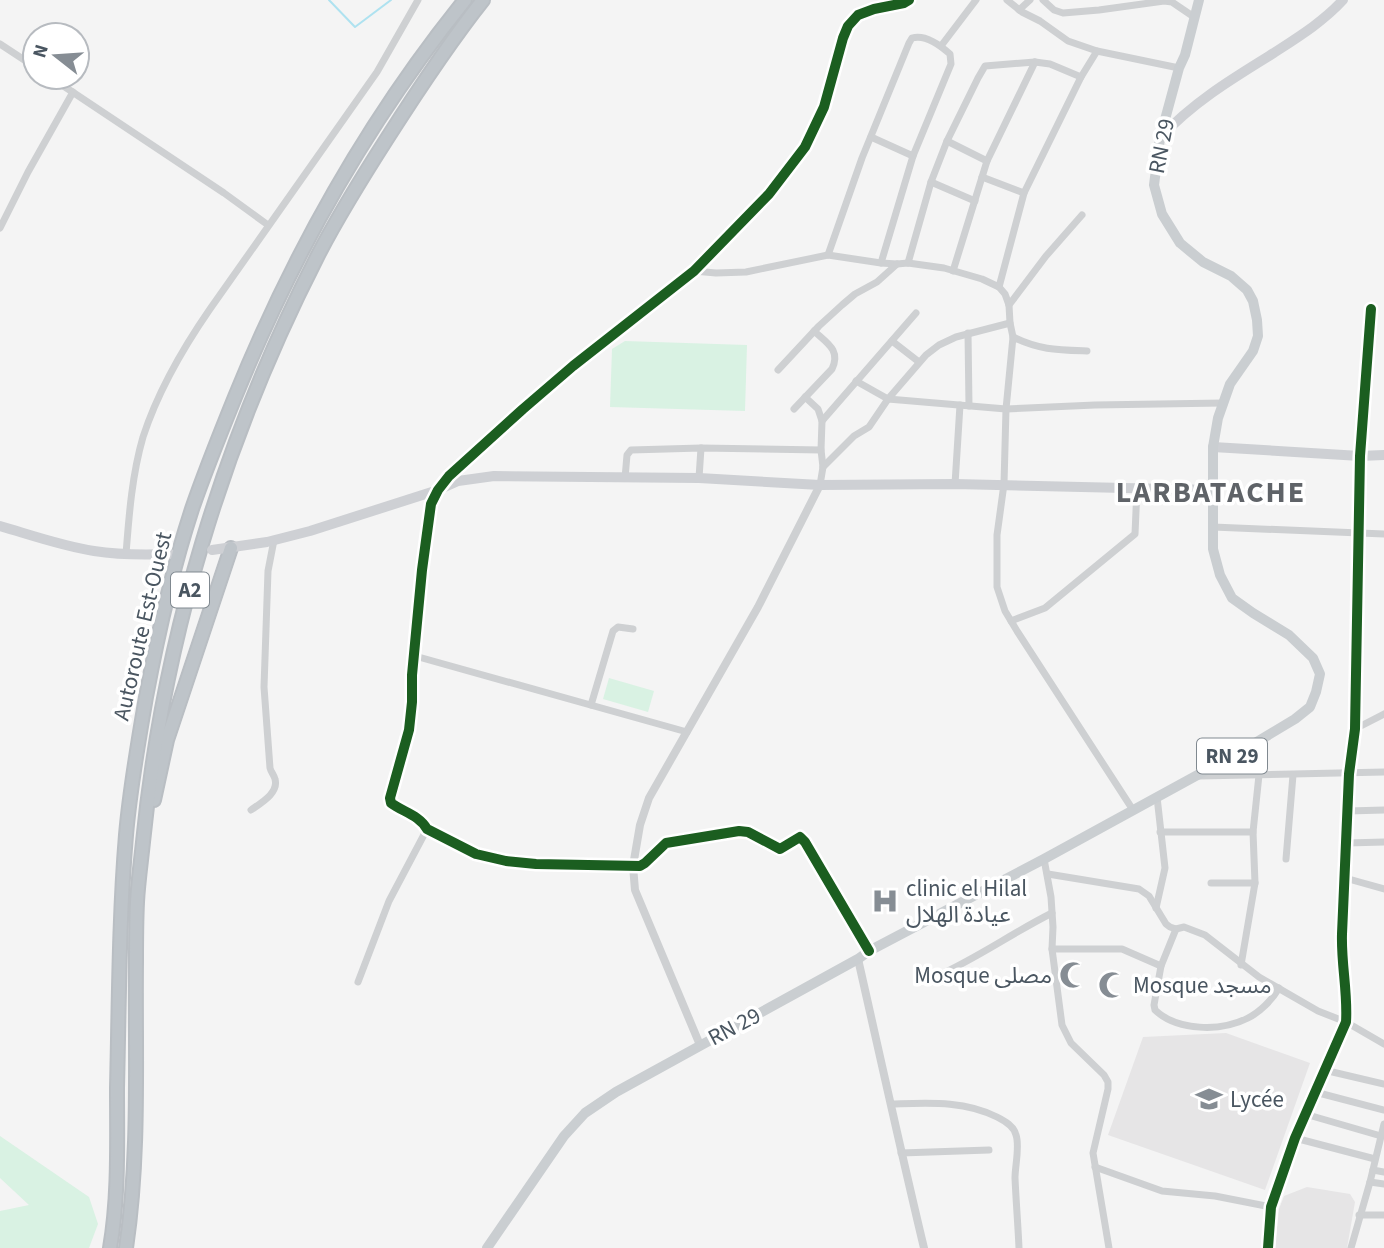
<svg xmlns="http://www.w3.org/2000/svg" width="1384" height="1248" font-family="'Source Sans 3','Noto Sans Arabic',sans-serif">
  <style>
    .education { fill: #e6e5e6 }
    .green { fill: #d9f2e3 }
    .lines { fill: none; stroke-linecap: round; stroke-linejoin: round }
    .stream { stroke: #aee2f0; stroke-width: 2 }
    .motorway-casing { stroke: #b9bec3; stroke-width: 16 }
    .minor { stroke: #ced0d2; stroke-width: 7 }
    .tertiary { stroke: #ced0d2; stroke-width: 8 }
    .secondary { stroke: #ced0d4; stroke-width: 10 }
    .primary { stroke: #caced1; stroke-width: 10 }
    .motorway { stroke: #bec4c9; stroke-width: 12 }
    .cycleway-casing { stroke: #fff; stroke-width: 15 }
    .cycleway { stroke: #1b5e20; stroke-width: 10 }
    .labels { text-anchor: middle; stroke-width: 7; stroke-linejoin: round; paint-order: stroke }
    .shield { fill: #fff; stroke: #808990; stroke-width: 2 }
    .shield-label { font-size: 21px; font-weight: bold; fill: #4a5661 }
    .street-label { font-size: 23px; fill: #4a5661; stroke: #fff }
    .poi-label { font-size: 23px; fill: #4a5661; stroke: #fff; text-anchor: start }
    .district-label { font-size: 30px; font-weight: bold; letter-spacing: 2px; fill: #5f6368; stroke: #fff }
  </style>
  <rect width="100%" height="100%" fill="#f4f4f4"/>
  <g class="education">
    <path d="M1226 1033 1310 1063 1265 1190 1108 1135 1143 1037Z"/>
    <path d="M1307 1187 1350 1194 1355 1202 1347 1248H1275L1279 1209 1284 1196Z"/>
  </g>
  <g class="green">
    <path d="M625 341 747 345 745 411 610 407 612 349Z"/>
    <path d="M609 678 654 691 648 712 603 699Z"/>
    <path d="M0 1136 89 1197 98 1224 89 1248H0V1211L29 1205 0 1178Z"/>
  </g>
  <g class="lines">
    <path class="stream" d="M329 0 355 27 391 0"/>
    <defs>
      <g id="motorway">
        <path d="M154 800 167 740 231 548"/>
        <path d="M110 1248C119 1196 117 1141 117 1088 119 1004 119 919 126 835 130 788 138 743 146 697 158 633 172 570 192 509 205 471 220 434 235 397 293 254 368 120 465 0"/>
        <path d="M126 1248C140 1154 135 1057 136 962 136 942 136 922 137 902 138 882 141 862 143 842 163 639 224 439 317 257 338 216 363 176 388 137 418 90 448 44 483 0"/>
      </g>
    </defs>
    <use href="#motorway" class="motorway-casing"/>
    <g class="minor">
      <path d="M1007 0 1022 12 1040 21 1068 41 1097 51"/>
      <path d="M1043 0 1054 10 1063 13 1099 10 1164 1 1172 2 1194 17"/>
      <path d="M1019 10 1030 0"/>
      <path d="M0 44 35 67"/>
      <path d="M941 46 976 0"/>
      <path d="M50 77 224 193 268 225"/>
      <path d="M871 137 913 156"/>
      <path d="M947 141 987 161"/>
      <path d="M982 177 1024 193"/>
      <path d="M931 182 975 201"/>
      <path d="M0 228 28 172 73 92"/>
      <path d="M828 255 862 158 909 43 912 38C925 34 940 45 950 54L951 64 913 156 881 263"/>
      <path d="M908 263 931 182 947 141 978 78 985 66 1035 62 1050 64 1081 77"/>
      <path d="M694 271 716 273 746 272 828 255 881 263 897 264 908 263 944 268 982 279 999 287 1005 294 1009 305 1010 323 1013 337 1006 409 1004 484 997 535V587L1005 611 1017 631 1133 810"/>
      <path d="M953 271 987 161 1035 62"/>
      <path d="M999 287 1024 193 1081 77 1097 51 1179 68"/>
      <path d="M1009 305 1046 256 1082 215"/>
      <path d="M968 333 969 406"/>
      <path d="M1013 337C1039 350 1058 350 1087 351"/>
      <path d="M892 341 919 362"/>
      <path d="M778 370 819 326 842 305 855 294 877 282 897 264"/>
      <path d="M856 381 888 399 1006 409 1095 405 1223 403"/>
      <path d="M805 397 818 409 822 421"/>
      <path d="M794 409 832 369C841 350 827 343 814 331"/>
      <path d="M823 467 854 436 869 427 888 399 926 355 939 345 956 337 1010 323"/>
      <path d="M625 478 627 455 631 450 701 448 821 450"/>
      <path d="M699 478 701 448"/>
      <path d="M955 484 960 405"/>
      <path d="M820 485 823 467 821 450 822 421 916 313"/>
      <path d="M1213 527 1384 534"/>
      <path d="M126 554C129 515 132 475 143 437 158 391 183 348 210 309L377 72 418 0"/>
      <path d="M1011 621 1045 608 1135 534 1137 488"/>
      <path d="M415 656 687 732"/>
      <path d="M591 705 613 631 618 627 633 629"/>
      <path d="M1355 729 1384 714"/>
      <path d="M1199 776 1384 772"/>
      <path d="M251 810C261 803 279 793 275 779 274 775 271 772 270 768L264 687 268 571 274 540"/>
      <path d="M1348 811 1384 810"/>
      <path d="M1160 832H1253"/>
      <path d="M1347 843 1384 842"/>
      <path d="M1044 859 1051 897 1053 927 1052 949 1062 1025 1071 1043 1104 1075 1108 1082V1089L1093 1153 1109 1248"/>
      <path d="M1286 859 1293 775"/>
      <path d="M633 866C653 865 654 845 672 841L744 831 780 849 800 837 805 842 869 951"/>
      <path d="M1048 874 1139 889 1149 896 1166 924 1170 927 1176 929 1184 927 1205 935 1259 977 1318 1011 1346 1022 1384 1044"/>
      <path d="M1345 878 1384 889"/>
      <path d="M1211 883H1255"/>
      <path d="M1156 908 1165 868 1157 797"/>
      <path d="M1176 929 1161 966 1154 1005 1155 1010C1177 1031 1221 1032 1248 1018 1260 1012 1272 1000 1279 988"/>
      <path d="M1052 949H1122L1161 966"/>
      <path d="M1241 965 1255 883 1253 832 1259 775"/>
      <path d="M935 977C976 959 1012 933 1052 913"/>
      <path d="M358 982 389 901 427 829"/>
      <path d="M1324 1070 1384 1084"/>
      <path d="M1315 1092 1384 1110"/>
      <path d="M891 1104C927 1103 964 1100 997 1117 1005 1121 1014 1126 1016 1135 1020 1146 1015 1166 1015 1178 1016 1201 1018 1225 1019 1248"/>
      <path d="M1305 1114 1381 1136"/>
      <path d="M1295 1138 1375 1159"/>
      <path d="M901 1153 989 1150"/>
      <path d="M1095 1167 1162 1191 1215 1196 1271 1207"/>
      <path d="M1373 1170 1384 1172"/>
      <path d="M1370 1182 1384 1184"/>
      <path d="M1359 1215H1384"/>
      <path d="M1268 1248 1271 1207 1295 1138 1346 1022C1348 993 1341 964 1342 934L1349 774 1355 729 1360 456 1371 309"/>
      <path d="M1351 1248 1370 1182 1384 1124"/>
    </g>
    <g class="tertiary">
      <path d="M633 866C587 865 518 870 475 854 459 848 442 837 427 829 419 815 403 812 391 803L390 798 409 730 412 702V675L422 570 431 504 438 490 449 476 523 409 573 366 694 271 769 194 805 147 824 107 843 38 848 26 858 15 874 9 904 3 909 0"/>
      <path d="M858 959C880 1056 901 1152 924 1248"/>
      <path d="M700 1045 635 890 633 866 640 825 649 798 758 607 820 485"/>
    </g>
    <g class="secondary">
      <path d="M1160 138C1191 104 1230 80 1269 56 1295 39 1322 23 1343 0"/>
      <path d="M1213 447 1360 456 1384 455"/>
      <path d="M0 526C31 535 62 546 94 551 119 555 145 555 170 554"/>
      <path d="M212 550 267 542 310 531 438 490 458 481 494 476 699 478 820 485 955 484 1212 490"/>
    </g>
    <path class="primary" d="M487 1248 564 1136 585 1113 616 1092 858 959 869 951 1044 859 1245 749 1295 719 1310 707 1316 692 1320 674 1313 658 1289 635 1253 613 1232 598 1220 575 1213 549V447L1218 418 1230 384 1253 351 1258 336 1257 320 1253 301 1247 290 1231 276 1203 262 1180 243 1162 214 1154 185 1160 138 1179 68 1185 55 1199 0"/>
    <use href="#motorway" class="motorway"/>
    <defs>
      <g id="cycleway">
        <path d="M869 951 805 842 800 837 780 849 748 832 739 831 666 843 645 863 640 866 536 864 506 861 476 854 427 829C419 815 403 812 391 803L390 798 409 730 412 702V675L422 570 431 504 438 490 449 476 523 409 573 366 694 271 769 194 805 147 824 107 843 38 848 26 858 15 874 9 904 3 909 0"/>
        <path d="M1268 1248 1271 1207 1295 1138 1346 1022C1348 993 1341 964 1342 934L1349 774 1355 729 1360 456 1371 309"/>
      </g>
    </defs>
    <use href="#cycleway" class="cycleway-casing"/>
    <use href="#cycleway" class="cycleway"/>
  </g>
  <defs>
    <symbol id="hospital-bare" viewBox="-9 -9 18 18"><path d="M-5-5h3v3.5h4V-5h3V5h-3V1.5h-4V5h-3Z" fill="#868d94" stroke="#fff" stroke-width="2.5" paint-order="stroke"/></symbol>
    <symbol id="mosque-bare" viewBox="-9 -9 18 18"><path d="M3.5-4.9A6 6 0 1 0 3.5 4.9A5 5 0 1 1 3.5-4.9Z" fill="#868d94" stroke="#fff" stroke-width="2.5" paint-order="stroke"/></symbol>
    <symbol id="school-bare" viewBox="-9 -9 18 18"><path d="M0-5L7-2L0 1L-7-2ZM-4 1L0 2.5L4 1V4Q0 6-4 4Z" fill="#868d94" stroke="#fff" stroke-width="2.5" paint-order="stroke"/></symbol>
  </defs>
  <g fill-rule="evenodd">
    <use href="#hospital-bare" x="866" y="882" width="38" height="38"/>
    <use href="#mosque-bare" x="1054" y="956" width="38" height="38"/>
    <use href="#mosque-bare" x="1093" y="966" width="38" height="38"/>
    <use href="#school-bare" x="1190" y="1080" width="38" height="38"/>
  </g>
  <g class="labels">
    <g class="shield">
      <rect x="171" y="572.5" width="38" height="35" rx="5"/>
      <rect x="1197" y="738.5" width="70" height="35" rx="5"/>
    </g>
    <g class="shield-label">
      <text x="190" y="597">A2</text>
      <text x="1232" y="763">RN 29</text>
    </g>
    <g class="street-label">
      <text transform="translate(1161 146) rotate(-79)" y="8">RN 29</text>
      <text transform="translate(142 626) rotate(-77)" y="8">Autoroute Est-Ouest</text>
      <text transform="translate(734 1026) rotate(-28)" y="8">RN 29</text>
    </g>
    <g class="poi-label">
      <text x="906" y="896">clinic el Hilal<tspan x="906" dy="26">عيادة الهلال</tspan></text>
      <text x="1052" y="983" text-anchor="end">Mosque مصلى</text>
      <text x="1133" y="993">Mosque مسجد</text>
      <text x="1230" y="1107">Lycée</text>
    </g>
    <g class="district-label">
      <text x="1211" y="502">LARBATACHE</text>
    </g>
  </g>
  <g transform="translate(56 56) rotate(287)"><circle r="33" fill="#ffffff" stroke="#b7bbc0" stroke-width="2"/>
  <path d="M0-5L12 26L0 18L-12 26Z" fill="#868d94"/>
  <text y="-10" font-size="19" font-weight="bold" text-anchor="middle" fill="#4a5661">N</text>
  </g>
</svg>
